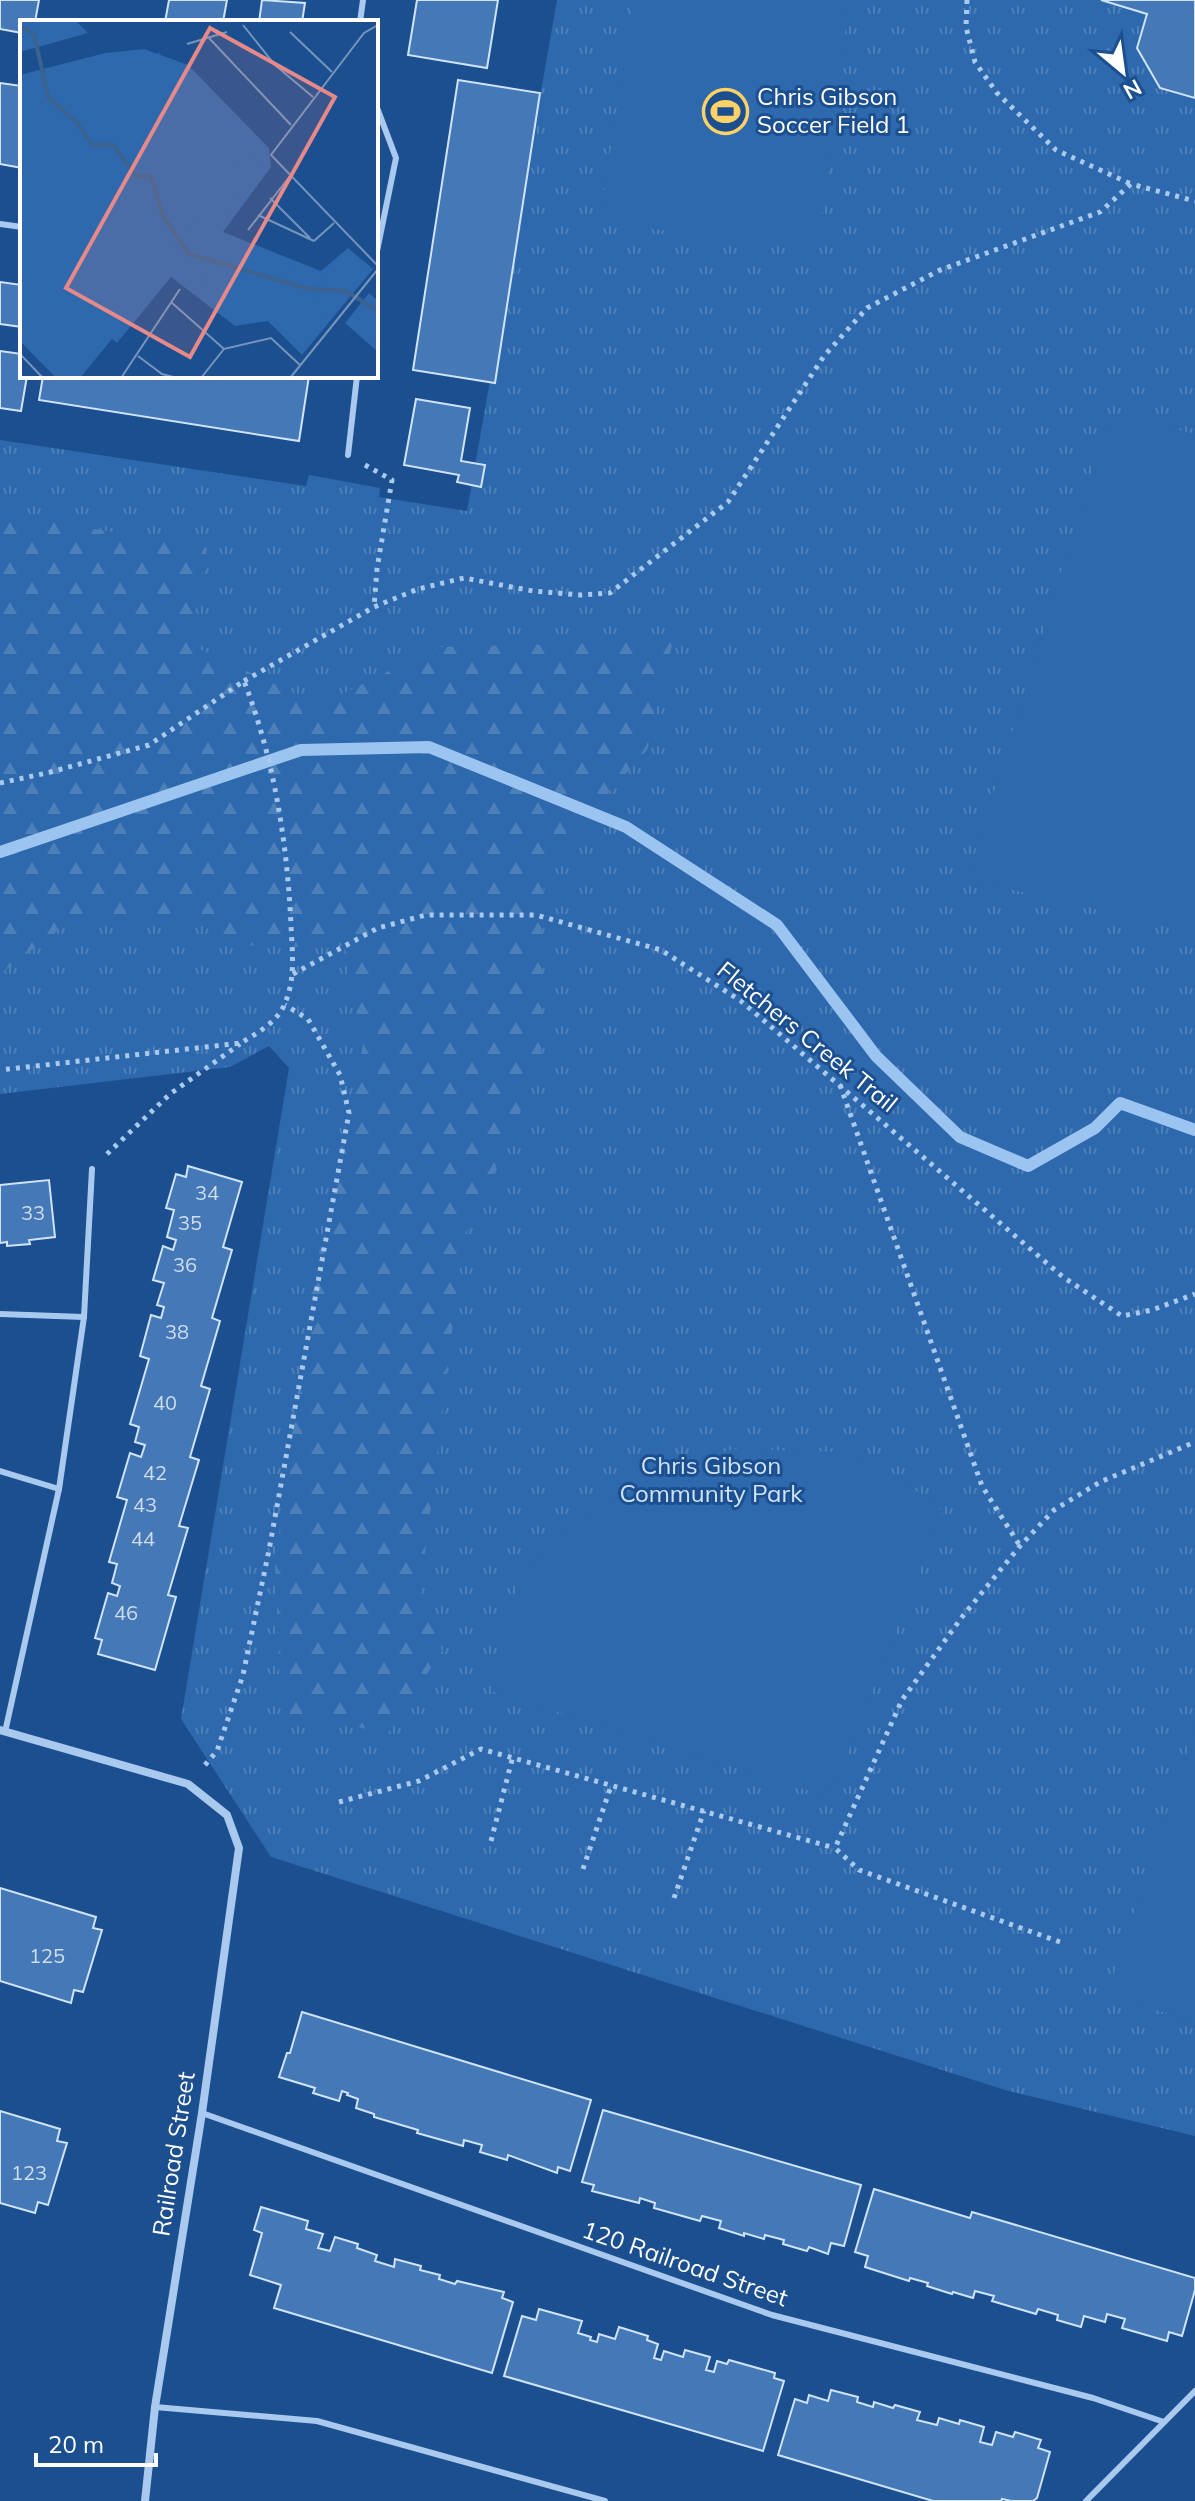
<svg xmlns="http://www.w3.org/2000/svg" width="1195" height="2501" font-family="Mulish,sans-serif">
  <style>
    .grass { fill: url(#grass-tufts) }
    .forest { fill: url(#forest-firs) }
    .pitch { fill: #2e69ad }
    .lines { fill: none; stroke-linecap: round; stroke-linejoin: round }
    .stream { stroke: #9cc4f0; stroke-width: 12 }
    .building { fill: #4478b7; stroke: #cfe3fa; stroke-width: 2 }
    .path { stroke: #a9c9ee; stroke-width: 5; stroke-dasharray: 4 6; stroke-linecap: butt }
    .lane { stroke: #a9c9ee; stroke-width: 6 }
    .street { stroke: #a9c9ee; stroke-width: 8 }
    .labels { text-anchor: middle; stroke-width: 6; stroke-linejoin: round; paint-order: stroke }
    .number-label { font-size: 20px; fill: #d0dded }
    .poi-label { font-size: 24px; fill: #fff; stroke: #1b4f8f; text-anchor: start }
    .street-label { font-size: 24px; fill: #fff; stroke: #1b4f8f }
    .park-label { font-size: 24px; fill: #cfe3fa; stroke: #1b4f8f }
    .inset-river { fill: none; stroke: #3c6290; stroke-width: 4 }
    .inset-road { fill: none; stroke: #7695bc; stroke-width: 2 }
    .view { fill: #e88989; fill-opacity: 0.15; stroke: #e88989; stroke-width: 4 }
    .inset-edge { fill: none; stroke: #fff; stroke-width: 4 }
  </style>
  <defs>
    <pattern id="grass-tufts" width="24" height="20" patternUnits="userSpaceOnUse" patternTransform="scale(2)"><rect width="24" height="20" fill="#2e69ad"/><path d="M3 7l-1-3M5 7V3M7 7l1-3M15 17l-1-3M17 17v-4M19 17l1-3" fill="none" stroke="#4d80b9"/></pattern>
    <pattern id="forest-firs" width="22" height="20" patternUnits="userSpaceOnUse" patternTransform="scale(2)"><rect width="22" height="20" fill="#2e69ad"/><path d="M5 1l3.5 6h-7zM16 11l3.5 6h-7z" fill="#4d80b9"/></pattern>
  </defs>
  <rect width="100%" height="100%" fill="#1b4f8f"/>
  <path class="grass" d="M557 0H1195V2136L1005 2090 271 1857 181 1719 289 1068 269 1046 230 1067 0 1094V440L306 486 309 475 380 488 379 497 467 511Z"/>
  <path class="forest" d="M0 513 207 548 189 644 315 703 321 704 439 647 673 641 647 750 544 864 541 1065 463 1241 421 1587 442 1651 388 1733 281 1712 275 1563 312 1287 363 1045 343 945 335 948 236 945 193 920 73 919 0 974Z"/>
  <g class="pitch">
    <path d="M634 0H849L817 250 599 222Z"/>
    <path d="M1126 417 1195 434V932L967 879 1105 429Z"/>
    <path d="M734 1449 843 1452 898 1477 943 1511 835 1786 819 1794 491 1691 507 1617 526 1570 572 1522 675 1466Z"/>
    <path d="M1195 1727V2022L1129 2002 1112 1979Z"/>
  </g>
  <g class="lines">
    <path class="stream" d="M0 852 301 750 429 747 626 827 777 925 876 1056 960 1137 1028 1166 1095 1128 1120 1103 1195 1130"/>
  </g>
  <g class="building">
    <path d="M0 0H39L35 22H22V33L0 29Z"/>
    <path d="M169 0H227L223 22H165Z"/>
    <path d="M262 0 305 3 302 22H259Z"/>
    <path d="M417 0H498L487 68 408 55Z"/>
    <path d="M1101 0H1195V98L1160 88 1137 48 1147 14Z"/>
    <path d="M458 80 540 93 495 383 413 370Z"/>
    <path d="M0 83 22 86V168L0 164Z"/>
    <path d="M0 282 22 285V327L0 324Z"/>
    <path d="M0 351 22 354V376H27L21 411 0 408Z"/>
    <path d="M43 376H309L299 441 39 400Z"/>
    <path d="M416 399 470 408 461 461 485 465 481 487 457 482 459 475 404 465Z"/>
    <path d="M188 1166 242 1182 223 1247 232 1250 212 1318 220 1321 201 1386 210 1389 190 1457 199 1460 179 1526 188 1528 168 1595 176 1597 155 1670 98 1654 102 1640 95 1638 108 1593 117 1596 120 1586 112 1583 117 1564 109 1562 127 1500 117 1497 130 1453 141 1457 145 1445 135 1442 139 1427 130 1424 149 1359 140 1356 151 1315 161 1318 164 1307 157 1305 164 1283 153 1280 163 1246 173 1250 176 1240 167 1237 174 1210 166 1208 176 1174 186 1177Z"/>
    <path d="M49 1180 55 1237 29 1240 30 1244 7 1246V1242L0 1243V1185Z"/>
    <path d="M0 1888 96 1917 93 1928 102 1930 83 1992 74 1990 71 2003 0 1981Z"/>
    <path d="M302 2012 591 2100 570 2171 558 2167 557 2173 508 2155 507 2160 480 2152 482 2145 464 2140 463 2146 417 2133 418 2130 374 2117V2114L356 2108 358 2099 347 2095 348 2093 342 2091 339 2101 313 2093 315 2088 279 2077 287 2053H290Z"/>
    <path d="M603 2110 861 2185 844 2246 831 2243 828 2254 809 2247 807 2251 783 2244 784 2240 765 2235 764 2239 744 2233V2236L719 2228 721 2221 702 2216 700 2221 654 2208 655 2203 640 2198 639 2203 592 2191 594 2185 582 2182Z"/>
    <path d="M0 2111 60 2129 57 2141 67 2143 48 2205 38 2202 35 2213 0 2203Z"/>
    <path d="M874 2189 970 2218 972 2212 1195 2278V2290L1182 2336 1169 2332 1167 2341 1122 2328 1125 2319 1107 2314 1105 2322 1084 2316 1081 2327 1057 2320 1058 2315 1038 2309 1036 2314 992 2301 994 2296 975 2291 973 2298 953 2292 952 2294 927 2286 928 2283 910 2278 909 2281 865 2267 868 2256 855 2252Z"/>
    <path d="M261 2207 308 2221 306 2229 323 2234 318 2248 330 2251 335 2237 358 2244 357 2248 377 2255 375 2261 394 2267 395 2259 421 2266 420 2270 440 2275 439 2279 455 2284 457 2281 504 2292 502 2298 513 2302 492 2373 274 2308 281 2285 250 2275 262 2233 254 2230Z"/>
    <path d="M539 2309 582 2321 578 2333 591 2337 590 2340 597 2342 599 2334 615 2339 619 2327 648 2336 647 2340 658 2344 654 2358 661 2360 664 2351 683 2357 685 2350 710 2357 706 2370 714 2372 717 2361 727 2364 729 2360 775 2373 774 2378 784 2381 763 2451 504 2376 522 2316 536 2320Z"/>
    <path d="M831 2390 858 2397 857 2402 873 2407 874 2402 893 2408 895 2405 920 2412 917 2420 937 2425 939 2418 959 2424 960 2420 984 2427 980 2442 992 2445 996 2432 1013 2437 1015 2432 1041 2440 1038 2448 1050 2452 1037 2498 1033 2501H1011L1002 2499 1001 2501H933L778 2455 795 2399 807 2403 809 2395 828 2401Z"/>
  </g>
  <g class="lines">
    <g class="path">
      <path d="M967 0 966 27 975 62 997 93 1056 150 1131 184"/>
      <path d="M365 465 392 480 377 569 374 607"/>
      <path d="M244 681 374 607 418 589 464 578 533 591 581 595 610 593 728 502 824 356 867 308 940 270 1100 212 1131 184 1195 201"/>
      <path d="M0 783 47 773 149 745 244 681C274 759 287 841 291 925 292 951 296 978 285 1003 278 1022 257 1033 241 1043L0 1070"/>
      <path d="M293 974 378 928 426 915H536L661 950 741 1001 1063 1277 1122 1316 1152 1310 1195 1294"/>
      <path d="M840 1085 982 1486 1020 1546"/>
      <path d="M107 1154 170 1094 240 1044"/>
      <path d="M205 1765 217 1751 243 1675 269 1550 349 1113 340 1075 308 1019 285 1005"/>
      <path d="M339 1802 419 1781 481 1749 835 1848"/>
      <path d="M491 1841 513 1756"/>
      <path d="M583 1869 611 1786"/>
      <path d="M674 1898 704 1811"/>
      <path d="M1060 1942 859 1870 835 1848 902 1700 962 1617 1020 1546 1054 1510 1100 1482 1195 1442"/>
    </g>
    <g class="lane">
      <path d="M360 22 363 0"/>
      <path d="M376 105 396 158 376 256"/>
      <path d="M0 224 22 227"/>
      <path d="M348 455 357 376"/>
      <path d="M0 1314 84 1317"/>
      <path d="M0 1471 59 1489"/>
      <path d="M5 1732 59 1489 84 1317 92 1169"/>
      <path d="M202 2113 772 2315 1093 2398 1164 2422"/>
      <path d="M155 2407 317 2421 605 2501"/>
      <path d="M1086 2501 1195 2391"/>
    </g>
    <path class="street" d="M0 1730 188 1784 227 1815 239 1848 202 2113 155 2407 145 2501"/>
  </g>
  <defs>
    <symbol id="stadium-ring" viewBox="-11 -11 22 22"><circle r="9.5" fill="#1b4f8f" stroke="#ffd166" stroke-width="1.5"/><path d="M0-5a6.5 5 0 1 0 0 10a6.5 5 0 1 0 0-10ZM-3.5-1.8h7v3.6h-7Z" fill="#ffd166"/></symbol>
  </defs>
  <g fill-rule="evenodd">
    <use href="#stadium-ring" x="700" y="86" width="51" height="51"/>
  </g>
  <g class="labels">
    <g class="number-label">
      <text x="207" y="1200">34</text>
      <text x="33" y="1220">33</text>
      <text x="190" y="1230">35</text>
      <text x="185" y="1272">36</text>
      <text x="177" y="1339">38</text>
      <text x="165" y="1410">40</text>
      <text x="155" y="1480">42</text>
      <text x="145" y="1512">43</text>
      <text x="143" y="1546">44</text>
      <text x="126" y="1620">46</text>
      <text x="47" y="1963">125</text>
      <text x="29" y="2180">123</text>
    </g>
    <g class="poi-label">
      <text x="757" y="105">Chris Gibson<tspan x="757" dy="28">Soccer Field 1</tspan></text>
    </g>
    <g class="street-label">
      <text transform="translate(807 1037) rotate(39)" y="8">Fletchers Creek Trail</text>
      <text transform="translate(174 2154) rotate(-81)" y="8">Railroad Street</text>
      <text transform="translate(685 2264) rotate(19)" y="8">120 Railroad Street</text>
    </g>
    <g class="park-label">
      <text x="711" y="1474">Chris Gibson<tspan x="711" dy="28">Community Park</tspan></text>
    </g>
  </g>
  <g transform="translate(20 20)">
    <rect width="358" height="358" fill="#1b4f8f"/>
    <path d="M0 0H55L68 13 0 32ZM124 29 168 45 249 128 251 147 203 212 301 251 328 228 353 249 282 335 248 301 215 306 151 257 97 323 92 319 60 358H36L0 321V55L85 33Z" fill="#2e69ad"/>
    <path d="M230 134 240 142 189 219 216 237 248 239 335 264 329 275 302 267 296 279 307 294 278 329 246 299 213 294 180 268 188 259 178 245 162 244 137 231 164 215 220 140ZM349 273 358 281V332L325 303Z" fill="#2e69ad"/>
    <path d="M139 33 169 67 134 99 113 81 111 57 120 39ZM189 103 217 133 206 143 178 144 159 125ZM0 111 21 133 0 152ZM81 162 94 166 120 190 77 228 33 188 68 163ZM100 264 121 279 97 310 77 295ZM71 301 91 316 68 346 47 330Z" fill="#2e69ad"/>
    <path class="inset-river" d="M0 6 14 14 28 77 58 104 72 125H93L117 157 131 156 143 196 169 234 289 269 326 271 358 291"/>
    <path class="inset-road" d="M223 5 255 45 293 77M358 5 344 13 251 135 358 246M270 12 312 52M189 18 271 105M167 24 207 12M250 178 290 218M238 195 294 221M228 210 270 156M294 221 314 203M151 282 204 329 251 318 280 345M0 334 23 358M118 336 142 354 157 358M101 358 160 269M181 358 204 329M270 358 358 249"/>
    <path class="view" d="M190 8 315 77 170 337 46 268Z"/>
    <rect width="358" height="358" class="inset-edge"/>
  </g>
  <g transform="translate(1123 72) rotate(151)" stroke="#1b4f8f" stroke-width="6" paint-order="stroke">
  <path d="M0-6L14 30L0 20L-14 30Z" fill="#ffffff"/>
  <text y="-12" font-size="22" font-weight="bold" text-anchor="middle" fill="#ffffff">N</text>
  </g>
  <path d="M36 2453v12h120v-12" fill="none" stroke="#ffffff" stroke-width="4"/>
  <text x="48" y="2453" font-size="24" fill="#ffffff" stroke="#1b4f8f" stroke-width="6" paint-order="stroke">20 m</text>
</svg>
